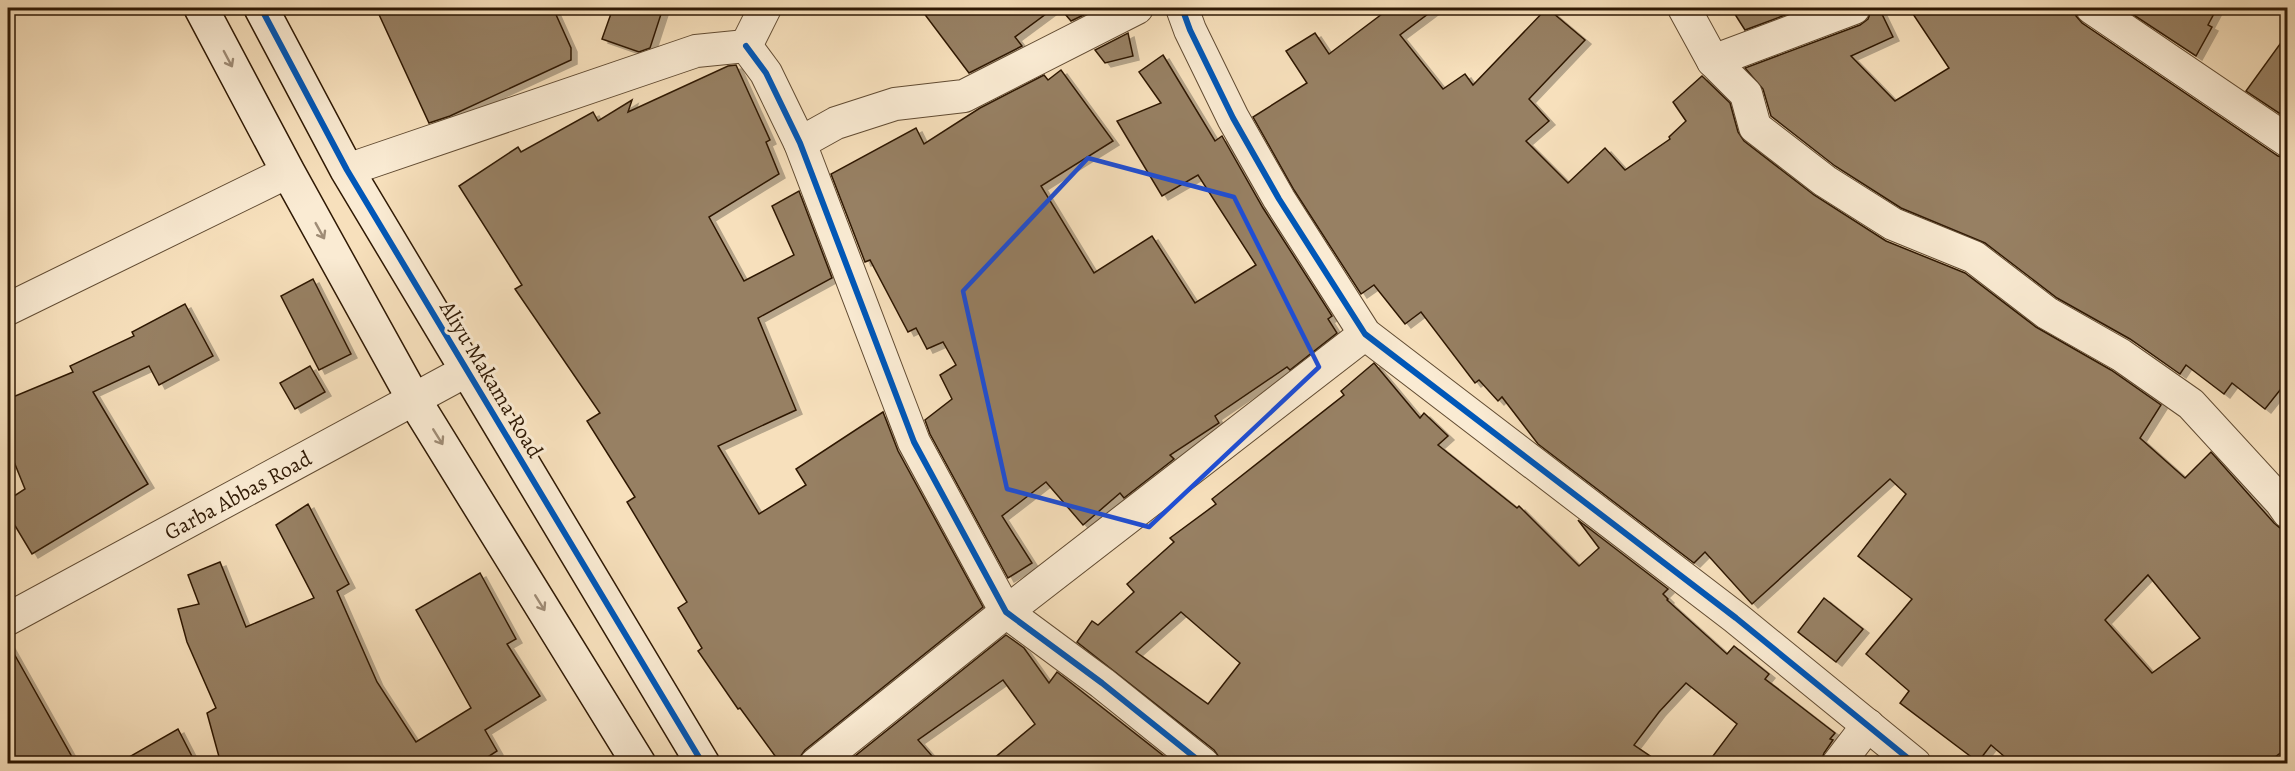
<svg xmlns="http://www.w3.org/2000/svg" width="2295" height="771" font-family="Alegreya,serif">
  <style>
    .building { fill: #978064; stroke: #2f1904; stroke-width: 1.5; fill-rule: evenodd; filter: url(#shadow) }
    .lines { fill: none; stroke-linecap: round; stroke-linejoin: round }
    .street-casing { stroke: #614b32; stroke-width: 34 }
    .secondary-casing { stroke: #2f1904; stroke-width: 36 }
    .street { stroke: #faebd3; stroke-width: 32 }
    .secondary { stroke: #faebd3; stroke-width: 33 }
    .cycleway-casing { stroke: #faebd3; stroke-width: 10 }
    .cycleway { stroke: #0057b8; stroke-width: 6 }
    .oneway { stroke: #9f8c76 }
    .marked { fill: none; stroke: #1d4ed8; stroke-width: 4.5; stroke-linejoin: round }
    .labels { text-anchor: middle; stroke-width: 6; stroke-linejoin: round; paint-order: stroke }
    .street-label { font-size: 22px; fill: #2f1904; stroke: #faebd3 }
  </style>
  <defs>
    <filter id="shadow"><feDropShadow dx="6" dy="4" stdDeviation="0" flood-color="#0004"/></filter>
  </defs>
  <rect width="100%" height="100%" fill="#f7e0bc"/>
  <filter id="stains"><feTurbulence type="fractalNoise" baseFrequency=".00333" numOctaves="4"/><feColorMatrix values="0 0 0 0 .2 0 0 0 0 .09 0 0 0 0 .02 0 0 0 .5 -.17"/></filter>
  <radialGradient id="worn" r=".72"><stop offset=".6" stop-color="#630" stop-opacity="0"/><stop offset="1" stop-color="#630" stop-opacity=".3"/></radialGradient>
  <g class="building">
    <path d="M376 8H553L571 48V60L450 116 429 123Z"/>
    <path d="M613 8H663L650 48 639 52 602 39Z"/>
    <path d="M920 8H1054L1015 37 1022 46 969 73Z"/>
    <path d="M1060 8H1098L1071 21Z"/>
    <path d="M1390 8H1436L1400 35 1443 89 1465 74 1473 85 1547 8 1585 40 1529 99 1549 121 1526 141 1568 183 1605 148 1625 170 1670 139 1669 137 1686 121 1673 102 1702 76 1730 103 1738 132 1744 141 1814 195 1886 241 1965 273 2036 327 2111 370 2161 405 2140 438 2185 478 2211 452 2274 523 2280 528 2288 530V747L2266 764H2013L1991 745 1978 762 1900 703 1909 691 1866 654 1912 599 1858 556 1906 494 1890 479 1752 604 1705 552 1694 563 1538 444 1502 397 1498 401 1479 380 1475 383 1421 312 1405 324 1374 285 1361 294 1294 190 1253 117 1307 83 1286 51 1315 33 1329 54ZM2148 575 2200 638 2152 673 2105 620Z"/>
    <path d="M1731 8H1804L1745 30Z"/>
    <path d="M1872 8H1879L1893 37 1851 56 1895 101 1949 68 1909 8H2074L2076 16 2082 23 2278 156 2288 159V380L2265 409 2232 383 2224 394 2186 365 2180 374 2130 339 2057 298 1985 243 1901 208 1835 166 1771 116 1763 89 1745 68 1860 25 1868 19Z"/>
    <path d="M2123 8H2217L2208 25 2212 27 2196 56Z"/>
    <path d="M1128 33 1133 56 1105 63 1095 50Z"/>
    <path d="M2288 33V119L2246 91Z"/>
    <path d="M1163 55 1215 141 1222 136 1263 208 1332 316 1328 319 1337 333 1290 370 1287 367 1215 416 1219 423 1170 455 1174 459 1124 498 1120 493 1083 525 1046 482 1002 516 1032 563 1008 578 930 434 925 420 952 399 940 375 956 365 943 342 927 349 916 328 908 332 870 260 865 262 831 174 916 128 924 144 980 108 1044 75 1048 80 1061 70 1113 141 1041 186 1094 273 1152 236 1195 303 1256 265 1198 175 1162 196 1117 121 1161 103 1139 72Z"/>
    <path d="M736 65 770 140 766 142 779 174 709 217 744 281 794 255 772 206 799 191 832 278 758 318 796 410 718 446 759 514 806 485 796 469 883 412 898 451 983 607 805 750 800 757 798 764H781L740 708 738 709 698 651 702 648 678 608 687 602 627 502 635 497 587 421 600 413 515 289 522 285 459 186 518 147 521 152 593 112 598 121 632 100 628 112 728 66Z"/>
    <path d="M313 279 351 354 319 370 281 296Z"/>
    <path d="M185 304 213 356 159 385 149 366 93 392 148 484 32 554 8 514V500L25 489 8 447V399L73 372 70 366 134 336 132 332Z"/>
    <path d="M1374 363 1420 418 1424 413 1448 436 1438 445 1517 508 1519 506 1579 566 1599 548 1578 520 1668 589 1663 594 1668 599 1667 600 1727 654 1734 646 1769 674 1765 679 1835 733 1830 739 1833 740 1824 753 1820 764H1707L1737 724 1686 683 1659 712 1634 745 1662 764H1221L1219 757 1214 750 1077 642 1092 621 1098 625 1134 592 1127 584 1174 542 1170 538 1216 504 1212 499 1344 395 1341 391ZM1181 612 1240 663 1208 704 1136 652Z"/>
    <path d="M310 366 325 392 295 409 280 383Z"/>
    <path d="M308 504 349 584 337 591 377 682 416 742 471 708 416 610 480 573 516 639 507 644 540 696 485 730 497 751 477 764H221L207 713 216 708 187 642 178 609 199 604 188 575 220 562 246 627 314 598 276 525Z"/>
    <path d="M1824 598 1863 629 1836 662 1798 632Z"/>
    <path d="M1006 635 1024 648 1049 683 1057 672 1174 764H987L1035 724 1003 680 918 740 939 764H845Z"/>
    <path d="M8 643 76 764H8Z"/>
    <path d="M178 729 196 764H117Z"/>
  </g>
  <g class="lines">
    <defs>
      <g id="street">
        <path d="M1182 8 1190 30 1233 118 1279 199 1365 334 1736 618 1915 764"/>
        <path d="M1684 8 1713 61 1746 94 1755 127 1825 181 1893 224 1974 257 2047 313 2121 355 2191 404 2281 502 2288 512"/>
        <path d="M2092 8 2288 141"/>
        <path d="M746 46 766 73 800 143 914 442 1006 612 1102 683 1203 764"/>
        <path d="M746 46 765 8"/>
        <path d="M1713 61 1854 8"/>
        <path d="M800 143 836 123 895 104 964 96 1137 8"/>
        <path d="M347 170 696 51 746 46"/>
        <path d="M8 309 288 172"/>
        <path id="s1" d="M8 619 466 371"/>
        <path d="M816 764 1006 612 1365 334"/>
        <path d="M1838 764 1868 725"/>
      </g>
      <g id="secondary">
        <path d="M201 8 288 172 413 398 639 764"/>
        <path d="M261 8 347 170 703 764"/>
      </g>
    </defs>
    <use href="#street" class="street-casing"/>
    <use href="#secondary" class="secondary-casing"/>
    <use href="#street" class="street"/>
    <use href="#secondary" class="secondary"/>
    <defs>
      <g id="cycleway">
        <path d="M261 8 347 170 703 764"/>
        <path d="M1182 8 1190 30 1233 118 1279 199 1365 334 1736 618 1915 764"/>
        <path d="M746 46 766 73 800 143 914 442 1006 612 1102 683 1203 764"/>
      </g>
    </defs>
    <use href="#cycleway" class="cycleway-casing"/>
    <use href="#cycleway" class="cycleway"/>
  </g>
  <defs><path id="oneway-shaft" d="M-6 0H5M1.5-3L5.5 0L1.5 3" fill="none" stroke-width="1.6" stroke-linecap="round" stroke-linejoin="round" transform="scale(1.5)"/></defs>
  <g class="oneway">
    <use href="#oneway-shaft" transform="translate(228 59) rotate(62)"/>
    <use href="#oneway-shaft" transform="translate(320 231) rotate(61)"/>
    <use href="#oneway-shaft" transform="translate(438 437) rotate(58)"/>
    <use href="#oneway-shaft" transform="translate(540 603) rotate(58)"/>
  </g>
  <path class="marked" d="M1088 158 1234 197 1319 367 1149 527 1007 489 963 291Z"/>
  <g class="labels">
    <g class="street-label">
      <text transform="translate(492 379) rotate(59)" y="8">Aliyu Makama Road</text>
      <text dy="8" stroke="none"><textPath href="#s1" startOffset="261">Garba Abbas Road</textPath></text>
    </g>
  </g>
  <rect width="2295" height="771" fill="none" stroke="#f7e0bc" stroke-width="30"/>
  <rect x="9" y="9" width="2277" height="753" fill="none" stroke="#2f1904" stroke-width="3"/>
  <rect x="15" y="15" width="2265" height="741" fill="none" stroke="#2f1904" stroke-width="1.5"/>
  <rect width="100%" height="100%" filter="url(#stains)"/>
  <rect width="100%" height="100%" fill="url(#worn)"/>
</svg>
